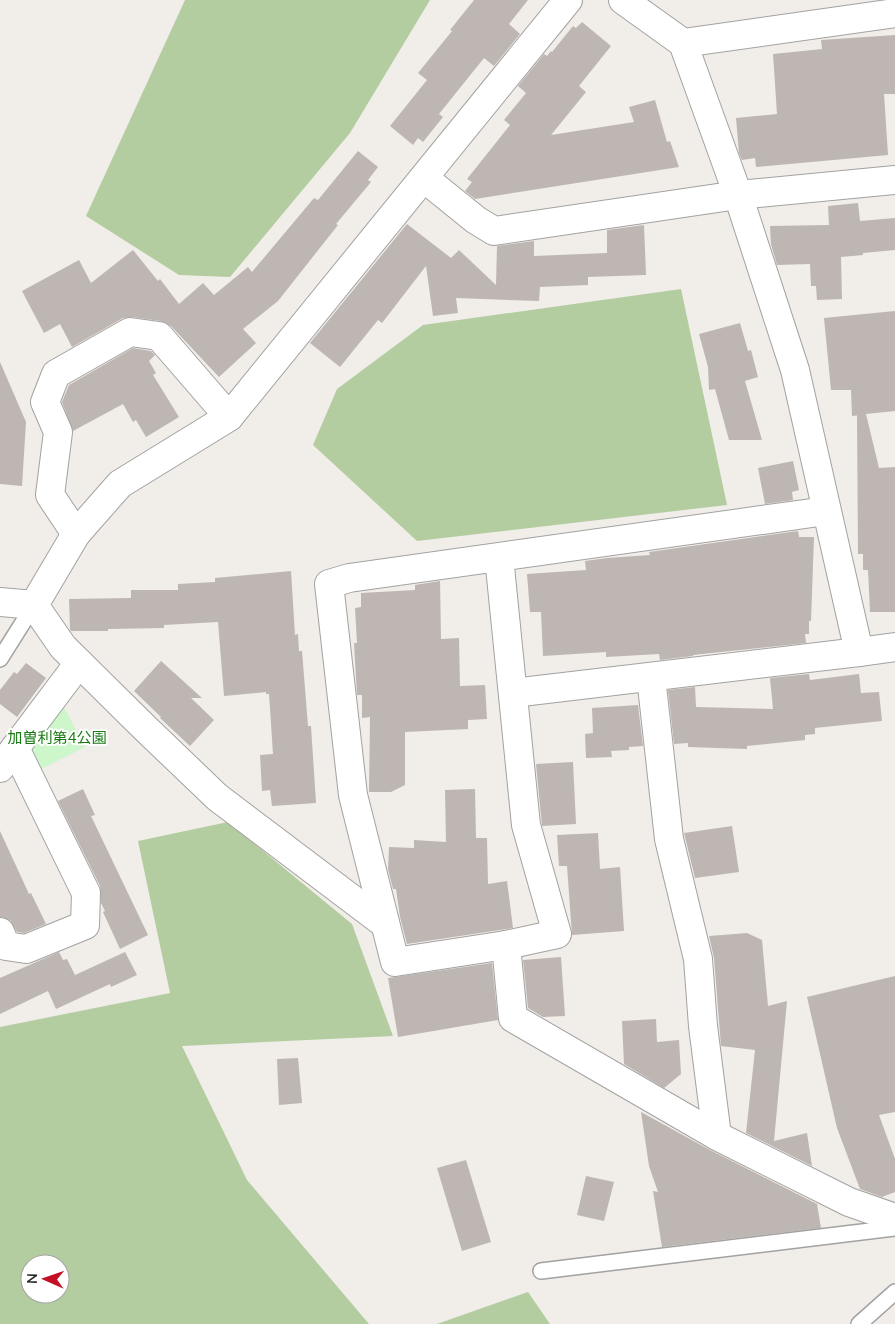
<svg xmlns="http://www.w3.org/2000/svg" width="895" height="1324" font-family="Mulish,'Noto Sans JP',sans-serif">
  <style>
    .forest { fill: #b3cda1; fill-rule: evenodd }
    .park { fill: #cdf6cb }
    .building { fill: #beb6b2 }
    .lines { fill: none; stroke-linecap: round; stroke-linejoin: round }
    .service-casing { stroke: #a2a2a2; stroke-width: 18 }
    .minor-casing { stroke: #a2a2a2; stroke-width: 30 }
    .service { stroke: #fff; stroke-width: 15 }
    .minor { stroke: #fff; stroke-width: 28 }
    .labels { text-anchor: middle; stroke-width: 4; stroke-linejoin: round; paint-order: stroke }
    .park-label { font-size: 15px; fill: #197a14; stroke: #fff }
  </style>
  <rect width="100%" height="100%" fill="#f1ede9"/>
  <g class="forest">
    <path d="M185 0H430L350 133 230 277 179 275 86 216Z"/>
    <path d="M681 289 727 505 417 541 313 445 337 389 423 325Z"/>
    <path d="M228 822 352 924 393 1036 182 1046 247 1180 369 1324H0V1027L170 993 138 841ZM30 1264H60V1294H30Z"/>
    <path d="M528 1292 550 1324H437Z"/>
  </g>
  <path class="park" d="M58 696 85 747 37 771 28 745Z"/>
  <g class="building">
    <path d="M474 0H528L509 24 520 34 494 66 484 58 439 114 443 117 423 142 418 138 413 145 390 126 427 80 418 73 452 31 450 30Z"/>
    <path d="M582 22 611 46 579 86 586 92 551 135 634 122 629 107 655 100 667 142 670 141 679 167 475 199 465 191 472 182 467 179 510 125 504 120 526 93 518 86 544 54 547 56 551 51 552 52 573 26 576 28Z"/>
    <path d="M895 35V94H884L888 155 756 167 755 158 742 160 739 153 736 118 777 114 773 54 822 49 821 40Z"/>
    <path d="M358 151 378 167 368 180 371 182 336 224 338 225 278 301 243 329 256 343 219 377 171 326 161 321 132 317 123 318 72 347 60 324 44 333 22 291 79 260 91 283 133 250 158 281 160 279 179 304 203 283 214 295 248 267 252 272 314 198 318 200Z"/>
    <path d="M858 203 860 221 895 218V250L863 253V255L841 257 842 299 817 300 816 286H811L810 264 777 265 771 244 770 226 829 225 828 206Z"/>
    <path d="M407 224 451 258 459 250 496 285 497 246 534 241V256L607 253V230L644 225 646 275 588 277V285L540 287 539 301 456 298 458 313 433 316 426 266 382 323 378 320 340 367 310 343Z"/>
    <path d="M895 311V411L866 414 879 468 895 467V612H870L868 570H863V554H858L857 415H861L852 416 851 390H831L824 318Z"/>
    <path d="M740 323 748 351 751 350 758 377 745 381 762 440H729L715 389 709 390 708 367 699 334Z"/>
    <path d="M133 348 151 351 155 355 149 361 156 373 153 375 179 417 146 437 136 420 133 422 123 404 73 431 62 402 69 385Z"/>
    <path d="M0 362 26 422 22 486 0 484Z"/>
    <path d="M793 461 799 490 792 492 793 500 765 504 758 468Z"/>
    <path d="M798 531 799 537H814L811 621H809V634H805L806 643 693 655V656L660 660 659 654 606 657V652L543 656 541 612H530L527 574 586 570 585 561 607 558 650 555 649 552Z"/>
    <path d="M291 571 295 635 298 634 299 651H302L308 726H311L316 803 272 806 270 790 262 791 260 755 273 754 269 694H266V692L224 696 218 622 164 625V628L108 629V631H71L70 629 69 599 131 598V590H178V584L215 582V578Z"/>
    <path d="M440 581 441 639 459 638 460 686 485 685 487 719 468 720V729L405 732V785L391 792H369L370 717 362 718V695H357L354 643H357L355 608 361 607V593L415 590V585Z"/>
    <path d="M161 661 202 698H191L214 720 190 746 160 718 161 717 134 691Z"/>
    <path d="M26 663 46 678 17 717 0 704V690L14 672 17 674Z"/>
    <path d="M809 674 810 680 859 674 861 693 879 692 882 721 815 728V734L805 735V740L747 746V749L688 747V743L674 744 668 690 695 687 696 707 773 709 770 678Z"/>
    <path d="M638 705 643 746 629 747V750L611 751 612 757 586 758 585 734 593 733 592 708Z"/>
    <path d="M573 762 576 824 542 826 536 764Z"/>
    <path d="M83 789 95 815 91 816 148 935 120 949 103 912 105 911 101 903 100 886 58 801Z"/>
    <path d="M475 789 476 838H487L488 884 507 881 513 928 407 944 400 917 396 889H393L388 869 389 847 414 848V840L446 842 445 790Z"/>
    <path d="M732 826 739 872 695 878 684 833Z"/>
    <path d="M0 831 29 894 31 893 46 924 24 933 17 932 10 920 0 917Z"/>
    <path d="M598 833 600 869 620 867 624 931 572 935 567 866H559L557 835Z"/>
    <path d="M747 933 762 940 768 1006 787 1001 774 1141 807 1133 812 1166 746 1133 755 1050 721 1046 714 958 709 936Z"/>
    <path d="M59 952 63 960 67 959 75 975 125 952 137 975 111 987 110 984 56 1009 48 991 0 1014V978Z"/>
    <path d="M561 957 565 1016 543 1017 528 1008 523 960Z"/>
    <path d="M492 963 498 1020 398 1037 388 978Z"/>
    <path d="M895 976V1112L879 1115 895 1159V1192L882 1197 860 1189 837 1128 807 997Z"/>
    <path d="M656 1019 657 1042 679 1040 681 1074 664 1088 624 1064 622 1021Z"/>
    <path d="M298 1058 302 1103 279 1105 277 1059Z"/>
    <path d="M641 1112 710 1150 817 1204 821 1228 662 1247 653 1191 658 1192 649 1166Z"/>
    <path d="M466 1160 491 1242 462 1251 437 1168Z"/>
    <path d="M586 1176 614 1182 604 1221 577 1215Z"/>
  </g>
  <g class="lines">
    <defs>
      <g id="service">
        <path d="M0 659 34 605"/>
        <path d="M541 1271 895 1228"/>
        <path d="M859 1324 895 1292"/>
      </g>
      <g id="minor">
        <path d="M623 0 683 43 738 195 795 370 859 652"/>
        <path d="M683 43 895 13"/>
        <path d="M424 178 476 220 494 231 738 195 895 180"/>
        <path d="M76 534 50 495 58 432 45 402 56 374 130 332 159 336 229 417"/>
        <path d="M499 557 526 825 557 934 506 945 395 962 353 795 329 584 349 578 826 511"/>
        <path d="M0 602 34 605 76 534 120 484 229 417 568 0"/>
        <path d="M34 605 63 647 145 728 217 797 385 924"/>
        <path d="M651 677 669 839 698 959 703 1026 717 1136"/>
        <path d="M513 693 859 652 895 647"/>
        <path d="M0 768 79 663"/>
        <path d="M0 932 6 946 26 949 85 925 86 893 15 748"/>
        <path d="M506 945 513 1018 717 1136 849 1202 895 1218"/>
      </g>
    </defs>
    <use href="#service" class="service-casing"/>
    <use href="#minor" class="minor-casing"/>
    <use href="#service" class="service"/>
    <use href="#minor" class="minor"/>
  </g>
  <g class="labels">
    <g class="park-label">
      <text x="57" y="743">加曽利第4公園</text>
    </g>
  </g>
  <g transform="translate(45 1279) rotate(272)"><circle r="24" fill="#ffffff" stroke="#a6a6a6"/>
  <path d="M0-4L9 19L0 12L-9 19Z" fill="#c40f25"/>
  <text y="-8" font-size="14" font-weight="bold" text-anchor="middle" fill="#212121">N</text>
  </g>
</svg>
